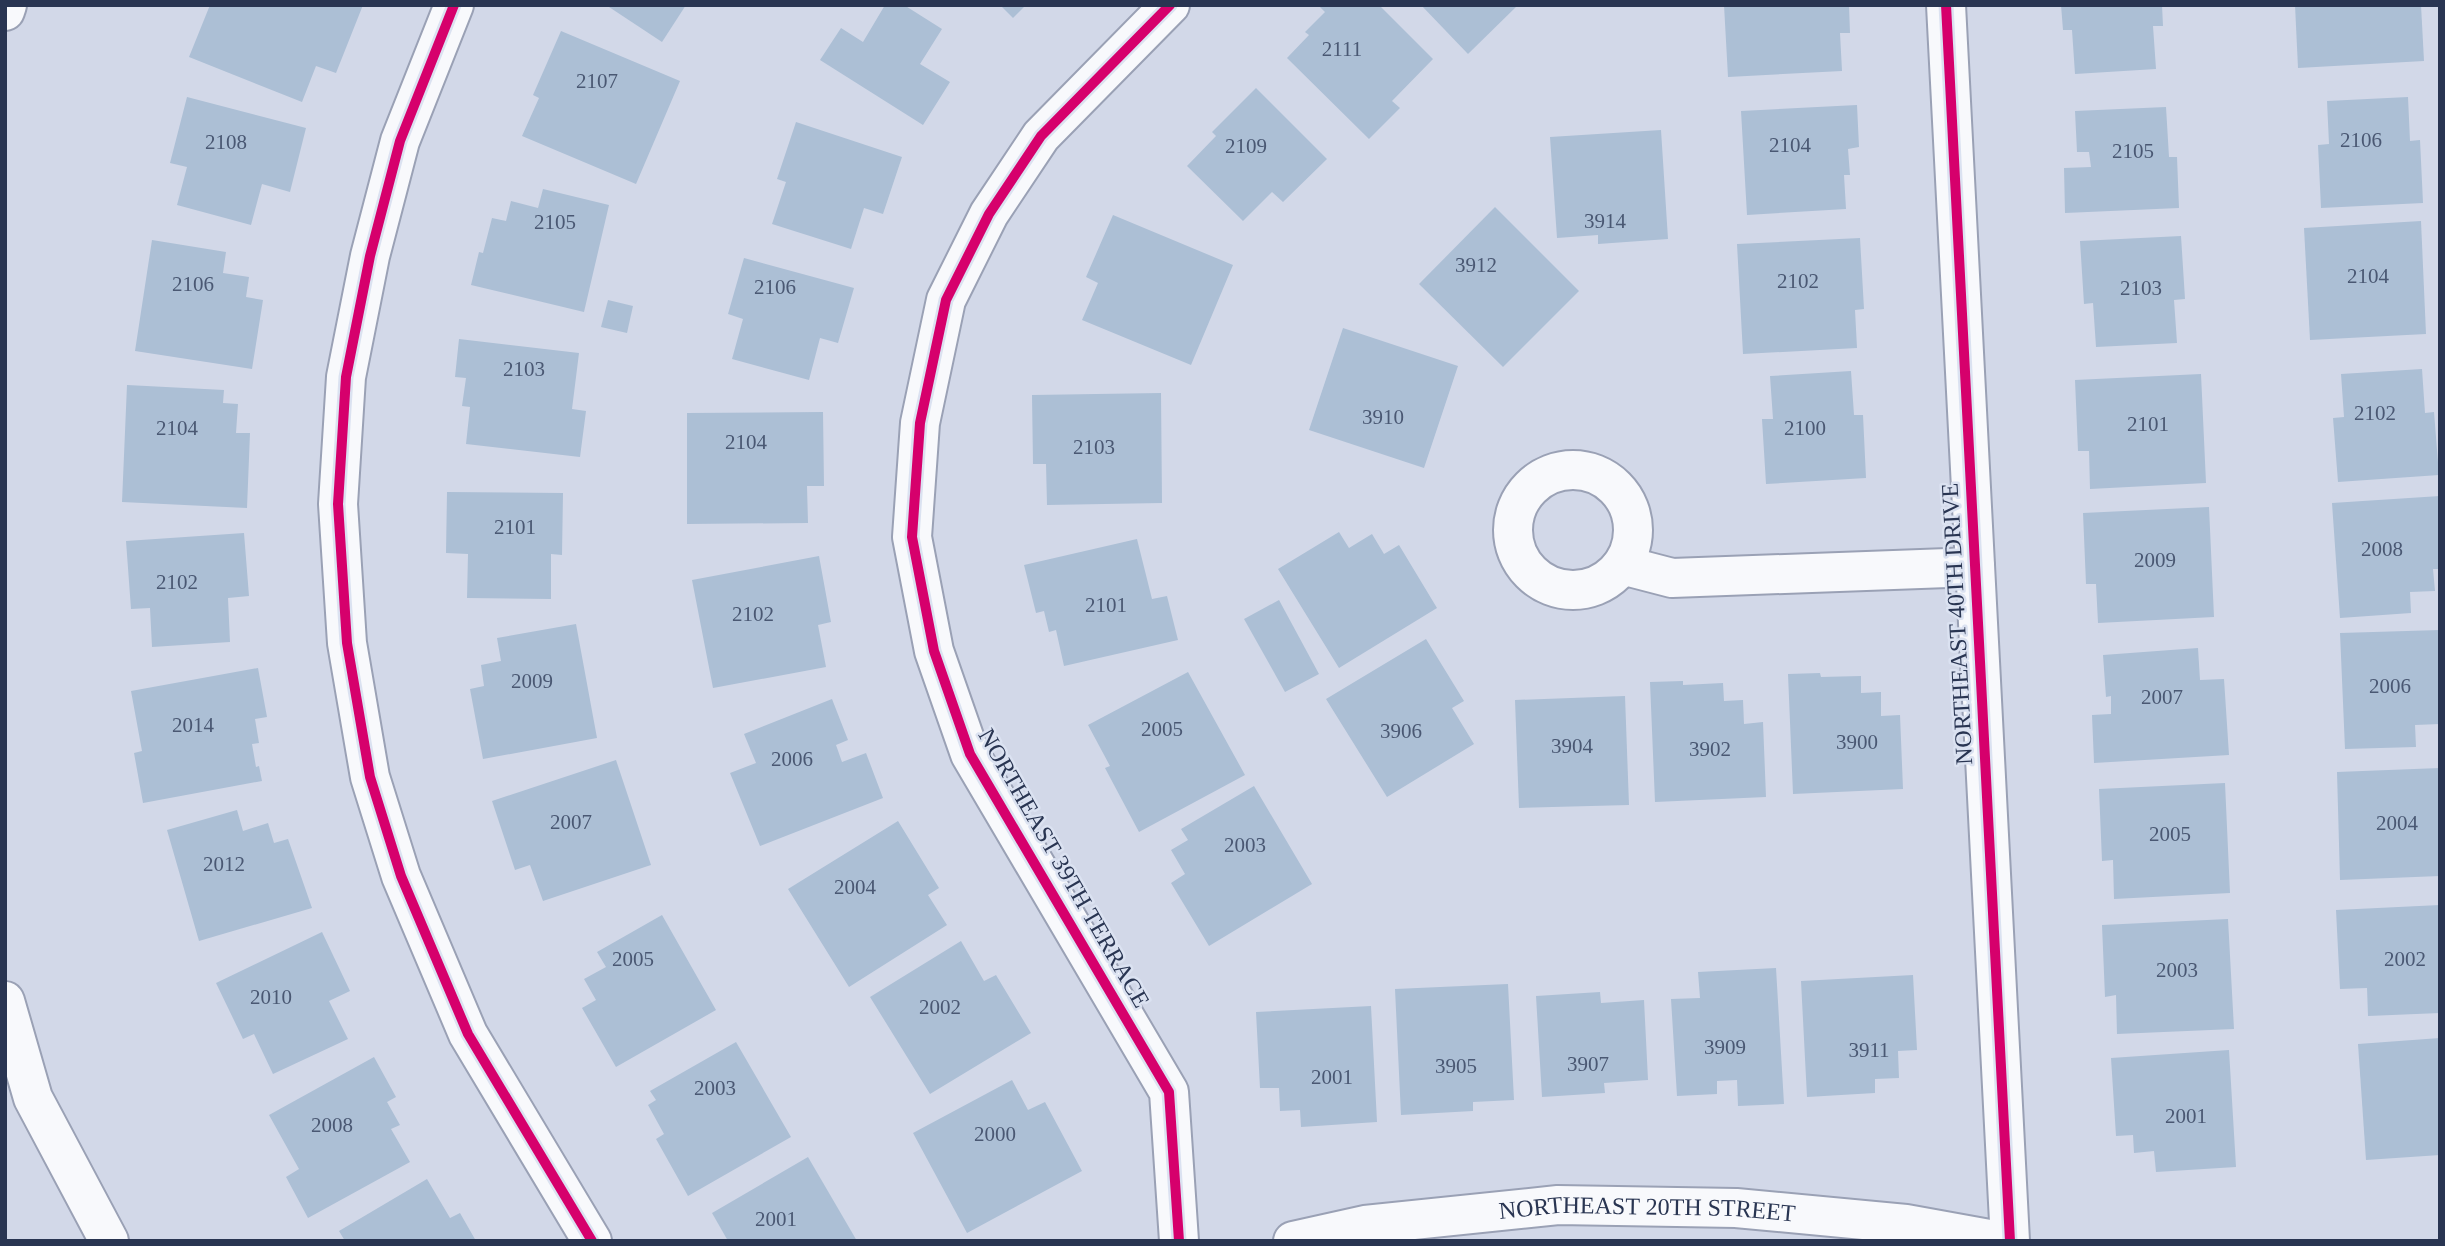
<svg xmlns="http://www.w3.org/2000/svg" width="2445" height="1246" font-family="Georgia,serif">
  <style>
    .building { fill: #acbfd5 }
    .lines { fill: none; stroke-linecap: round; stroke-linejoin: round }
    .minor-casing { stroke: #9aa1b5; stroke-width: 42 }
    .minor { stroke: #f8f9fc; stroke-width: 38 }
    .cycleway-casing { stroke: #dbe2f1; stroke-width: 15 }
    .cycleway { stroke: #d6006c; stroke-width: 10 }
    .labels { text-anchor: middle; stroke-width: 5; stroke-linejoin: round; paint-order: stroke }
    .number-label { font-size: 21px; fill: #4a5873 }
    .street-label { font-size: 24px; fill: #293552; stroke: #dbe2f1 }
  </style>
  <rect width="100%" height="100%" fill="#d2d8e8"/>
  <g class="building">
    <path d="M210 5H363L336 73 316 66 302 102 189 57Z"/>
    <path d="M606 5H686L662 42Z"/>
    <path d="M885 5H904L942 29 920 64 950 82 923 125 820 60 841 28 863 42Z"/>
    <path d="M1000 5H1026L1013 18Z"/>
    <path d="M1318 5H1379L1433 59 1392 101 1400 108 1369 139 1287 58 1309 35 1305 32 1325 12Z"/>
    <path d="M1421 5H1518L1468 54Z"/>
    <path d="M1724 5H1849L1850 33H1840L1842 71 1728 77Z"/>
    <path d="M2061 5H2162L2163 26H2153L2156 69 2075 74 2072 30H2063Z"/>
    <path d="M2295 5H2421L2424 61 2298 68Z"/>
    <path d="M561 31 680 81 636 184 522 136 539 98 533 95Z"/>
    <path d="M1256 88 1327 159 1283 202 1272 192 1243 221 1187 166 1216 136 1212 132Z"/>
    <path d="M187 97 306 128 290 192 262 184 251 225 177 205 187 167 170 163Z"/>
    <path d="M2408 97 2410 141 2420 140 2423 203 2321 208 2318 145 2329 144 2327 101Z"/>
    <path d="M1857 105 1859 147 1848 149 1850 175H1844L1846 209 1747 215 1741 111Z"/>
    <path d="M2166 107 2169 157H2177L2179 208 2065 213 2064 168 2091 167 2089 152H2077L2075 111Z"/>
    <path d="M796 122 902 157 883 214 864 208 851 249 772 224 786 182 777 179Z"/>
    <path d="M1661 130 1668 239 1598 244V235L1557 238 1550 137Z"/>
    <path d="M543 189 609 205 584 312 471 285 479 252 483 253 492 218 506 221 511 201 538 208Z"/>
    <path d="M1495 207 1579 291 1503 367 1419 284Z"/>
    <path d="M1113 215 1233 265 1191 365 1082 320 1098 283 1086 277Z"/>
    <path d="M2421 221 2426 334 2310 340 2304 228Z"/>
    <path d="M2181 236 2185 299 2174 300 2177 343 2096 347 2093 303 2084 304 2080 241Z"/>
    <path d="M1860 238 1864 309 1855 310 1857 348 1743 354 1737 244Z"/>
    <path d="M152 240 226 252 223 273 249 277 246 297 263 300 252 369 135 351Z"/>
    <path d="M744 258 854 288 838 343 820 338 809 380 732 359 743 319 728 314Z"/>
    <path d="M608 300 633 306 627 333 601 327Z"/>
    <path d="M1343 328 1458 366 1424 468 1309 430Z"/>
    <path d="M459 339 579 353 572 409 586 411 580 457 466 444 470 407 462 406 466 378 455 377Z"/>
    <path d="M2422 369 2425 413 2434 412 2439 475 2338 482 2333 418 2344 417 2341 374Z"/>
    <path d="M1851 371 1854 415H1863L1866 478 1766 484 1762 419H1773L1770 376Z"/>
    <path d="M2201 374 2206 483 2090 489 2089 451H2078L2075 380Z"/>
    <path d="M127 385 224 390 223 403 238 404 236 433H250L247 508 122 502Z"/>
    <path d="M1161 393 1162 503 1047 505 1046 464H1033L1032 395Z"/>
    <path d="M823 412 824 486H807L808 523 687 524V413Z"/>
    <path d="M447 492 563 493 562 555 551 554V599L467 598 468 554 446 553Z"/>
    <path d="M2440 496V569H2433L2435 591 2410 592 2411 613 2340 618 2332 503Z"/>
    <path d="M2209 507 2214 617 2098 623 2096 584H2086L2083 513Z"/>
    <path d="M1339 532 1349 548 1372 534 1384 554 1399 545 1437 608 1339 668 1278 569Z"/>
    <path d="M244 533 249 596 228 598 230 642 152 647 150 608 131 609 126 541Z"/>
    <path d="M1137 539 1152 599 1167 596 1178 640 1064 666 1056 630 1049 632 1044 611 1036 613 1024 565Z"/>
    <path d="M819 556 831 622 818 625 826 667 713 688 692 580Z"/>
    <path d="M1279 600 1319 674 1285 692 1244 619Z"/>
    <path d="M576 624 597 738 483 759 470 689 484 686 481 665 501 661 497 638Z"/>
    <path d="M2440 630V724L2415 725 2416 747 2345 749 2340 633Z"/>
    <path d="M1426 639 1464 701 1452 708 1474 744 1387 797 1326 699Z"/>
    <path d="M2198 648 2200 680 2224 679 2229 755 2094 763 2092 715 2111 714V696L2106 697 2103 655Z"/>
    <path d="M258 668 267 717 255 719 259 743 252 744 256 767 259 766 262 781 143 803 134 753 142 751 131 691Z"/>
    <path d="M1188 672 1245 775 1139 832 1105 768 1110 766 1088 725Z"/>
    <path d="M1820 673 1821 677 1861 676V693L1881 692V716L1900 715 1903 789 1793 794 1788 674Z"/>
    <path d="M1683 681V685L1723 683 1724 701 1743 700 1744 724 1763 722 1766 797 1655 802 1650 682Z"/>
    <path d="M1625 696 1629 805 1519 808 1515 700Z"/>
    <path d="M832 699 848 740 836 745 842 762 866 753 883 798 760 846 730 773 756 763 744 734Z"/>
    <path d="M616 760 651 865 543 901 530 865 515 870 492 801Z"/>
    <path d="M2440 768V876L2340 880 2337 772Z"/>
    <path d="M2225 783 2230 893 2114 899 2113 860 2102 861 2099 789Z"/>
    <path d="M1254 786 1312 884 1209 946 1171 883 1185 874 1171 850 1188 840 1181 829Z"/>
    <path d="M237 810 243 831 268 823 274 843 288 839 312 908 199 941 167 830Z"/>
    <path d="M898 821 939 888 928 895 947 925 849 987 788 889Z"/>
    <path d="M2440 905V1013L2368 1016 2367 988 2340 989 2336 910Z"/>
    <path d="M662 915 716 1010 616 1067 582 1008 596 1000 584 979 606 967 597 952Z"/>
    <path d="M2228 919 2234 1029 2117 1034 2116 995 2105 997 2102 925Z"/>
    <path d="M322 932 350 991 329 1001 348 1039 273 1074 254 1034 243 1039 216 983Z"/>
    <path d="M961 941 984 981 996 975 1031 1033 930 1094 870 997Z"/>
    <path d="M1776 968 1784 1104 1738 1106 1737 1080 1717 1081V1094L1677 1096 1671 999 1700 998 1698 972Z"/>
    <path d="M1913 975 1917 1050 1898 1051 1899 1078 1875 1079V1093L1807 1097 1801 981Z"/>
    <path d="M1508 984 1514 1100 1473 1102V1111L1401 1115 1395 989Z"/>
    <path d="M1600 992 1601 1003 1644 1000 1648 1080 1604 1083 1605 1093 1542 1097 1536 996Z"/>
    <path d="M1371 1006 1377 1122 1301 1127 1300 1110 1280 1111 1279 1088H1260L1256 1012Z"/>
    <path d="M2440 1038V1155L2366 1160 2358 1044Z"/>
    <path d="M736 1042 791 1137 688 1196 656 1139 664 1134 648 1105 656 1100 650 1091Z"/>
    <path d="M2229 1050 2236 1167 2156 1172 2154 1151 2134 1153 2133 1135 2116 1136 2111 1058Z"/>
    <path d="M374 1057 396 1097 387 1102 400 1125 391 1129 410 1162 308 1218 286 1177 299 1169 269 1115Z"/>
    <path d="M1012 1080 1028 1110 1045 1102 1082 1171 967 1233 913 1133Z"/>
    <path d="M808 1157 857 1241H728L712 1213Z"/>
    <path d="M427 1179 450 1218 460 1213 476 1241H345L339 1231Z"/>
  </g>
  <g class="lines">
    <defs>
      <g id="minor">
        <path d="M454 5 400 141 370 256 346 377 338 504 347 643 370 777 401 876 468 1034 592 1241"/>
        <path d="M1170 5 1041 136 989 214 946 300 920 423 912 537 934 651 970 754 1169 1092 1179 1241"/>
        <path d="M1946 5 2010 1241"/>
        <path d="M5 11 7 5"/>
        <circle cx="1573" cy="530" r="60"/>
        <path d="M1622 565 1672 578 1975 567"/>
        <path d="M5 1001 33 1098 109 1241"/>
        <path id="s1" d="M1293 1241 1365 1225 1558 1205 1736 1208 1906 1224 2000 1241"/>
      </g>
    </defs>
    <use href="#minor" class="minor-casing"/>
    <use href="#minor" class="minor"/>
    <defs>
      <g id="cycleway">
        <path d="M454 5 400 141 370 256 346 377 338 504 347 643 370 777 401 876 468 1034 592 1241"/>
        <path d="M1170 5 1041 136 989 214 946 300 920 423 912 537 934 651 970 754 1169 1092 1179 1241"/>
        <path d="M1946 5 2010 1241"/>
      </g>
    </defs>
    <use href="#cycleway" class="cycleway-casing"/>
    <use href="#cycleway" class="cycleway"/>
  </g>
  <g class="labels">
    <g class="number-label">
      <text x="1342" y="56">2111</text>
      <text x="597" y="88">2107</text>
      <text x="2361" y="147">2106</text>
      <text x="226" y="149">2108</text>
      <text x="1790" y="152">2104</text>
      <text x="1246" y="153">2109</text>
      <text x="2133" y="158">2105</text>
      <text x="1605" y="228">3914</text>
      <text x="555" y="229">2105</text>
      <text x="1476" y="272">3912</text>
      <text x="2368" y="283">2104</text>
      <text x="1798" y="288">2102</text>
      <text x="193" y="291">2106</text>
      <text x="775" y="294">2106</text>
      <text x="2141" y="295">2103</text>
      <text x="524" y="376">2103</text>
      <text x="2375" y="420">2102</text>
      <text x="1383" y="424">3910</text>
      <text x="2148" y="431">2101</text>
      <text x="177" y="435">2104</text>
      <text x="1805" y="435">2100</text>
      <text x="746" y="449">2104</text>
      <text x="1094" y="454">2103</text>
      <text x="515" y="534">2101</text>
      <text x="2382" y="556">2008</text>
      <text x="2155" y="567">2009</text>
      <text x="177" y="589">2102</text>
      <text x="1106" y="612">2101</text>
      <text x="753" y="621">2102</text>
      <text x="532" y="688">2009</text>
      <text x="2390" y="693">2006</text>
      <text x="2162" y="704">2007</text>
      <text x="193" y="732">2014</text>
      <text x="1162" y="736">2005</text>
      <text x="1401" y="738">3906</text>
      <text x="1857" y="749">3900</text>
      <text x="1572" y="753">3904</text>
      <text x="1710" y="756">3902</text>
      <text x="792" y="766">2006</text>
      <text x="571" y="829">2007</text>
      <text x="2397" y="830">2004</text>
      <text x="2170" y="841">2005</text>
      <text x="1245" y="852">2003</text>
      <text x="224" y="871">2012</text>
      <text x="855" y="894">2004</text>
      <text x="633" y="966">2005</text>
      <text x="2405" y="966">2002</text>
      <text x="2177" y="977">2003</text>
      <text x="271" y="1004">2010</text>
      <text x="940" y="1014">2002</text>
      <text x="1725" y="1054">3909</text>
      <text x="1869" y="1057">3911</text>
      <text x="1588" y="1071">3907</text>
      <text x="1456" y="1073">3905</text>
      <text x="1332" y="1084">2001</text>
      <text x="715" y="1095">2003</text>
      <text x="2186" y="1123">2001</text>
      <text x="332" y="1132">2008</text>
      <text x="995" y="1141">2000</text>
      <text x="776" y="1226">2001</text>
    </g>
    <g class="street-label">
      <text transform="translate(1957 624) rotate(-93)" y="8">NORTHEAST 40TH DRIVE</text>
      <text transform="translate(1064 868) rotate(60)" y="8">NORTHEAST 39TH TERRACE</text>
      <text dy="8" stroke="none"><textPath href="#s1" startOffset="357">NORTHEAST 20TH STREET</textPath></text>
    </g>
  </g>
  <rect width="2445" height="1246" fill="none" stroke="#293552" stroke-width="14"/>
</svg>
